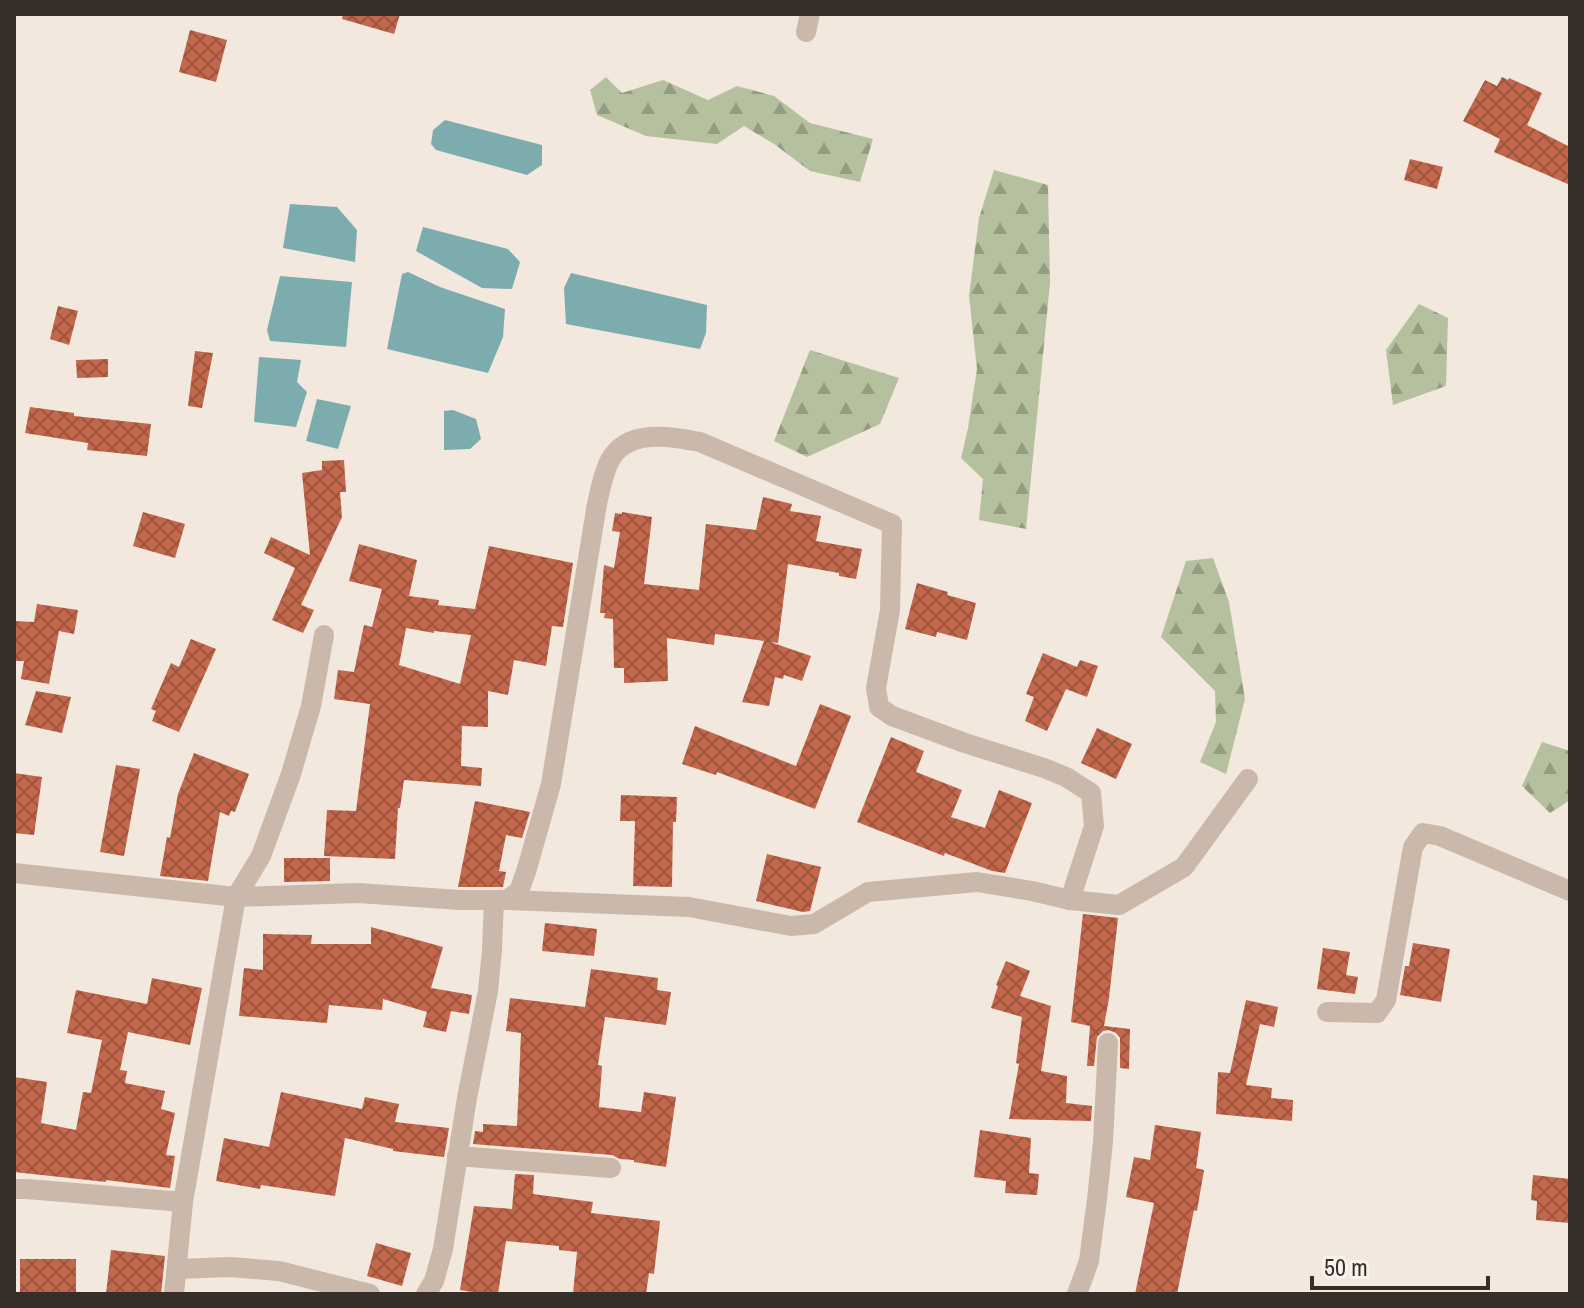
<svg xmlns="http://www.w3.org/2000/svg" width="1584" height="1308" font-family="'Archivo Narrow',sans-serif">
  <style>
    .forest { fill: url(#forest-firs) }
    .water { fill: #7dacae }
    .building { fill: url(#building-cross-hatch); fill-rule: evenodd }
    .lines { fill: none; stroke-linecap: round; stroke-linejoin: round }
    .street { stroke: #cab8aa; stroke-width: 20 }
  </style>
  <defs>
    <pattern id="forest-firs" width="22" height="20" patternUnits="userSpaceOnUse" patternTransform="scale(2)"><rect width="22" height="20" fill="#b5c19e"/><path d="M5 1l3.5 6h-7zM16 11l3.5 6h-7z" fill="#949d81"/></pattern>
    <pattern id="building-cross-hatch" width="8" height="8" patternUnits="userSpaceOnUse" patternTransform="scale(2)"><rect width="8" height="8" fill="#c2674b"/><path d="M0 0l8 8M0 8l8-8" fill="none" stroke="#9e553e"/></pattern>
  </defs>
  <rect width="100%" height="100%" fill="#f2e8de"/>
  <g class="forest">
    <path d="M606 77 622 93 663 80 708 100 737 86 774 96 810 123 873 139 860 182 810 171 774 144 744 126 717 144 646 136 597 115 590 90Z"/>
    <path d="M994 170 1048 185 1050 283 1026 529 979 520 983 479 961 458 968 428 977 369 969 296 979 218Z"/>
    <path d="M1419 304 1448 318 1446 386 1393 405 1386 350Z"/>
    <path d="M810 350 899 378 880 424 807 457 774 441Z"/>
    <path d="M1213 558 1229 602 1245 699 1226 774 1200 762 1216 722 1215 691 1161 637 1186 561Z"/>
    <path d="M1542 742 1570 751V800L1550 813 1522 786Z"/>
  </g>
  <g class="water">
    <path d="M445 120 542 145V165L527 175 436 150 431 144 433 130Z"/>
    <path d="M290 204 337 207 357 230 355 262 283 248Z"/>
    <path d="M423 227 508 249 520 262 512 289 482 288 416 251Z"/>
    <path d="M408 272 440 287 505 309 503 337 488 373 387 349 402 274Z"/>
    <path d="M571 273 707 305 706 333 700 349 566 324 564 288Z"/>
    <path d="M280 276 352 282 346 347 270 341 267 330Z"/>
    <path d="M259 357 301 360 297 382 307 392 296 427 254 422Z"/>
    <path d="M317 399 351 406 338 449 306 441Z"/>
    <path d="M453 410 476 419 481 439 470 449 444 450V411Z"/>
  </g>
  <g class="building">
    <path d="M343 14H400L394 34 342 19Z"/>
    <path d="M190 30 227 40 216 82 179 72Z"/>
    <path d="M1502 77 1508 80 1509 78 1542 93 1527 125 1570 147V185L1494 152 1500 139 1463 121 1485 80 1497 86Z"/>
    <path d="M1410 159 1443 167 1437 189 1404 180Z"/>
    <path d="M58 306 78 311 69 345 50 339Z"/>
    <path d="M195 351 213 353 202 408 188 406Z"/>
    <path d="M108 359V377L77 378 76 360Z"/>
    <path d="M30 407 74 413V416L151 424 147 456 87 450 88 443 25 433Z"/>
    <path d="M344 460 346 492H340L342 517 301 605 314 610 303 633 272 620 295 568 264 553 271 537 310 555 302 473 322 470V461Z"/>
    <path d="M763 497 792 504 790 511 821 516 816 541 862 549 856 579 839 576V573L788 564 778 643 770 642 811 656 802 681 784 675 783 679 775 677 769 706 742 702 764 641 715 634 714 645 667 638 668 681 624 683V668H614L613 619 604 618 605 613H600L604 565 614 568 620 532 612 531 615 513 622 514V512L652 517 644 584 699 590 706 524 756 530Z"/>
    <path d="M143 512 185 524 175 558 133 546Z"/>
    <path d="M359 544 417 560 409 596 439 600 438 605 475 609 489 546 573 563 563 627 552 626 546 666 514 660 508 695 488 691V727L462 726 461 766 482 768 481 786 404 780 400 808H398L395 859 324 856 327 810 356 811 370 704 334 699 338 670 354 672 364 625 372 627 382 589 349 581ZM406 628 434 633V631L471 635 460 684 399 665Z"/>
    <path d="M917 583 948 592 947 595 976 603 967 640 937 632 936 637 905 629Z"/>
    <path d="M37 604 78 610 74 634 59 631 49 684 21 679 24 661H14V621L34 622Z"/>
    <path d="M191 639 216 649 179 732 152 721 156 711 151 709 171 663 179 667Z"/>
    <path d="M1043 653 1077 667 1080 660 1098 666 1087 697 1066 689 1047 731 1025 721 1034 697 1026 694Z"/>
    <path d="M36 691 71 697 62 733 25 725Z"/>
    <path d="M820 704 851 716 815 809 717 772 716 775 682 764 695 726 796 766Z"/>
    <path d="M1097 728 1132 744 1116 779 1081 763Z"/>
    <path d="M891 737 924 751 916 772 962 790 951 817 985 828 999 790 1032 803 1005 873 992 871 945 853 944 856 857 822Z"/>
    <path d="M194 753 249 774 235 812 231 811 229 816 220 812 208 881 160 876 167 837 170 838 178 794Z"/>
    <path d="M116 765 140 769 124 856 100 852Z"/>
    <path d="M14 773 42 777 34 835 14 833Z"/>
    <path d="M621 795 677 797 676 822H673L672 887 633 886 635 821H620Z"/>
    <path d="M475 801 530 812 522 838 506 835 499 871 506 872 503 887H458Z"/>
    <path d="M767 854 821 867 810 911 803 912 756 901Z"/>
    <path d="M284 858H330V881L284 882Z"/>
    <path d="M1083 914 1118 918 1109 998 1104 1026 1130 1029 1129 1069 1120 1068V1038L1116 1033 1109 1030 1103 1031 1097 1037 1094 1066H1087L1090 1026 1071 1022Z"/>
    <path d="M545 923 597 929 594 956 542 951Z"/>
    <path d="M371 927 443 947 431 988 472 995 469 1014 451 1011 446 1032 423 1027 427 1012 383 999 382 1010 329 1005 327 1023 239 1016 244 968 263 970V934L312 935 311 944H371Z"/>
    <path d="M1413 943 1450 949 1441 1002 1400 995 1405 966H1409Z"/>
    <path d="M1323 948 1350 952 1346 975 1358 977 1355 994 1317 989Z"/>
    <path d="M1006 961 1030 971 1020 996 1051 1006 1041 1071 1067 1076 1066 1103 1092 1106 1091 1121 1009 1119 1019 1064 1016 1063 1022 1017 991 1008 998 986 996 985Z"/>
    <path d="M591 969 658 978 657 990 671 992 666 1025 605 1017 598 1065 602 1066 599 1107 641 1112 644 1092 676 1097 666 1167 634 1162V1160L620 1159 612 1155 473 1144 475 1131 483 1132V1124L517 1126 521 1033 506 1031 510 998 585 1007Z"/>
    <path d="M152 978 202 988 190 1045 128 1032 120 1070 127 1071 125 1083 165 1091 161 1109 175 1113 166 1155 175 1156 170 1188 106 1180V1182L14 1172V1077L47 1082 41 1123 76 1130 83 1092 91 1093 102 1040 67 1033 76 990 147 1004Z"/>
    <path d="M1246 1000 1278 1007 1274 1027 1260 1024 1246 1085 1272 1088 1271 1098 1293 1100 1292 1121 1216 1114 1218 1072 1230 1073Z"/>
    <path d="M281 1092 362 1109 365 1097 399 1104 395 1122 449 1128 444 1157 393 1151V1149L345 1138 335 1196 261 1185 260 1189 216 1181 224 1138 269 1147Z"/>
    <path d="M1155 1125 1201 1132 1196 1168 1204 1170 1197 1211 1194 1210 1177 1294H1135L1154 1203 1126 1197 1134 1157 1150 1160Z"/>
    <path d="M980 1130 1031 1138 1029 1173 1039 1174 1037 1195 1005 1193 1006 1181 974 1177Z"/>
    <path d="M515 1174 534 1175 533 1194 593 1202 591 1213 660 1221 654 1274 649 1273 646 1294H573L577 1252 559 1250V1246L506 1241 498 1294H484L460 1290 474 1206 512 1209Z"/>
    <path d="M1533 1175 1570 1179V1223L1536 1220 1537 1201 1531 1200Z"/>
    <path d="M376 1243 411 1253 402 1286 367 1276Z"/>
    <path d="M111 1250 165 1256 161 1294H106Z"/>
    <rect x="20" y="1259" width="56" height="35"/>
  </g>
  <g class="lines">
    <g class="street">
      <path d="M806 32 810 14"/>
      <path d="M14 873 236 897 358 893 460 900H507L519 891 526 872 551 784 597 504C600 490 603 475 609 462 626 428 670 436 700 442L892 524 890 610 876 688 879 707 892 716 965 743 1044 768 1066 777 1091 793 1094 826 1070 900"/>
      <path d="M507 900 689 907 791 926 814 924 868 892 977 882 1032 891 1070 900 1119 905 1184 867 1248 779"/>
      <path d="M1327 1012 1377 1013 1386 1000 1413 847 1423 833 1440 836 1570 891"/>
      <path d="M457 1156 611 1168"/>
      <path d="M14 1189H27L183 1202"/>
      <path d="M177 1269 230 1267 279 1271 370 1294"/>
      <path d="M174 1294 183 1202 236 897 261 856 291 774 311 706 324 635"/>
      <path d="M426 1294 434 1281 443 1249 467 1098 488 991 492 950 494 901"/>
      <path d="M1077 1294 1089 1261 1097 1199 1103 1142 1108 1043"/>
    </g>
  </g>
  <rect width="1584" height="1308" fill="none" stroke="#372e29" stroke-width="32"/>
  <path d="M1312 1276v12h176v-12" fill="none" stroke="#372e29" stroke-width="4"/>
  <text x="1324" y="1276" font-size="24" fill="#372e29" stroke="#f9f2ea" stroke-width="6" paint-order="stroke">50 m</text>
</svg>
